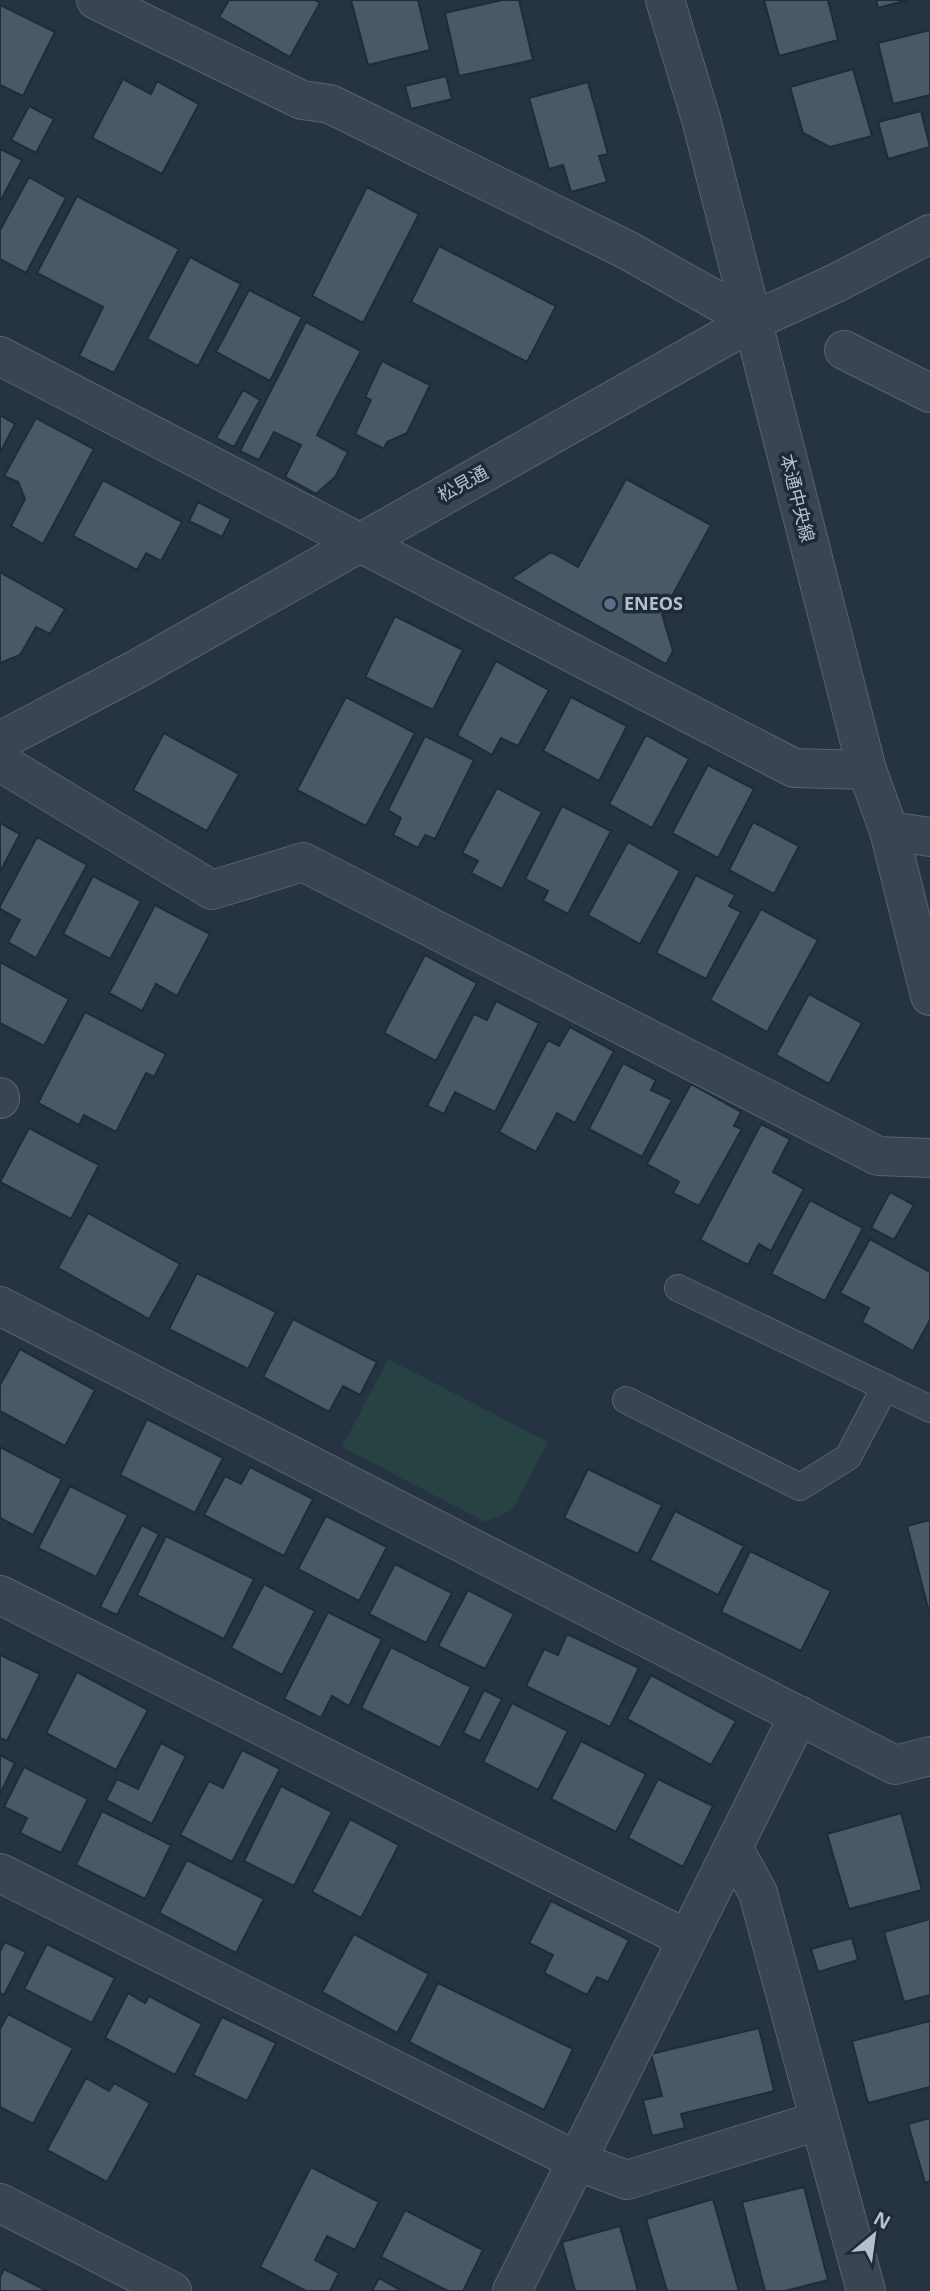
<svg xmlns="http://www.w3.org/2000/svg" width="930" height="2291" viewBox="0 0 930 2291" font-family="'Open Sans','Noto Sans JP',sans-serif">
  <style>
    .green { fill: #274243 }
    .building { fill: #495968; stroke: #202c39; stroke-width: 2 }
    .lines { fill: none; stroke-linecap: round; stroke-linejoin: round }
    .service-casing { stroke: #57636f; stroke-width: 28 }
    .minor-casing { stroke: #57636f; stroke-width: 40 }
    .tertiary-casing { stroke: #57636f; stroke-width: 40 }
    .service { stroke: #394551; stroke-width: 26 }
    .minor { stroke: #394551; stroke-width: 38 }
    .tertiary { stroke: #394551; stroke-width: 38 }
    .service-dot { fill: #5c6f8a; stroke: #1e2a37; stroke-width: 2.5 }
    .labels { text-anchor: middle; stroke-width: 7; stroke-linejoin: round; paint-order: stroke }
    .street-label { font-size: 18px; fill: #b6c0cc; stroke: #1e2a37 }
    .poi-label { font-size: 18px; font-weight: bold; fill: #b6c0cc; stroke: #1e2a37; text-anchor: start }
  </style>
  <rect width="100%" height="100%" fill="#253342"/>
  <!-- green -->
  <path class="green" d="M388,1359L548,1442L512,1510L485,1522L342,1447Z"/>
  <!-- building -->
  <path class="building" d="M229,0H315L320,3L290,57L219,17Z
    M351,0H418L430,50L368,65Z
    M502,0H519L533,60L459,76L445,13Z
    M764,0H828L838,40L779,56Z
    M876,0H908L878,8Z
    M0,5L55,32L23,96L0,85Z
    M930,30V95L893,104L878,43Z
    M853,69L872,136L830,147L803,133L790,87Z
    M446,76L452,99L411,109L405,86Z
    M123,79L151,94L157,81L199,104L162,174L92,138Z
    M588,82L608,154L599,156L607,182L571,192L563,165L549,169L529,98Z
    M29,106L54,119L36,153L11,140Z
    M921,111L930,147L888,159L878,122Z
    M0,149L22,160L0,202Z
    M29,177L66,198L26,273L0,259V230Z
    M367,187L419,214L363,323L312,296Z
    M77,196L179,249L114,373L79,356L103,307L37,273Z
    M439,246L556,306L527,362L411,302Z
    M190,257L241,284L198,366L147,339Z
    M249,290L302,317L270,381L216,352Z
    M306,322L361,351L317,435L348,452L335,477L316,494L285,477L301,445L274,432L259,460L240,451Z
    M382,361L430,385L407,433L387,442L384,449L355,434L371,400L365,397Z
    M243,390L260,400L234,447L216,438Z
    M0,415L15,424L0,453Z
    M36,418L94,449L43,544L11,526L25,499L18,482L4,476Z
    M626,479L711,525L662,614L673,651L666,664L512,578L551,552L578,567Z
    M103,480L182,522L161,561L146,553L137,570L73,536Z
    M198,502L231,519L222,537L189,521Z
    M0,572L65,609L50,634L36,627L20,655L0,663Z
    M395,616L463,650L433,710L365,677Z
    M496,661L549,690L518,746L501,738L492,755L457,735Z
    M346,697L415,733L366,826L297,790Z
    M571,697L627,726L599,781L543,751Z
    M164,733L239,774L207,831L133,790Z
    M646,735L689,759L652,828L609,804Z
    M425,736L474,760L435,839L425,835L418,848L393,835L401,818L388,810Z
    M708,765L754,789L718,858L672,833Z
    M497,788L542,812L502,889L471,873L478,861L462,853Z
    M562,806L611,831L568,914L543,901L548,891L525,879Z
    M753,822L799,846L774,894L729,870Z
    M0,823L20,834L0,872Z
    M37,837L87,865L36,958L8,942L20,920L0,909V906Z
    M628,842L680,871L640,944L588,915Z
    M696,875L735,895L729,906L741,912L706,979L656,953Z
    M93,876L141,901L110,959L63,934Z
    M155,905L210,934L177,996L156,984L142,1011L109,993Z
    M761,909L818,940L767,1032L710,1000Z
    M425,955L477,983L436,1061L384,1033Z
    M0,962L69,999L44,1046L0,1023Z
    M809,994L862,1023L829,1084L776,1055Z
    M496,1001L539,1023L495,1112L455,1092L444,1114L427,1106L474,1014L487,1020Z
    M85,1012L166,1054L154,1077L146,1073L116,1132L84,1115L79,1125L38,1103Z
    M570,1027L614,1051L575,1123L557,1113L536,1152L499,1132L548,1040L559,1046Z
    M623,1063L656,1080L651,1090L672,1100L642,1157L589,1129Z
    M691,1084L741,1112L734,1126L742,1129L699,1206L673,1193L679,1182L647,1164Z
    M761,1124L790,1139L773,1172L804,1189L771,1251L759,1244L748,1265L700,1240Z
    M29,1128L99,1165L71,1219L0,1182Z
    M890,1192L914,1205L894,1240L871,1228Z
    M810,1200L863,1228L825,1301L771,1274Z
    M88,1213L180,1264L149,1319L58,1268Z
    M870,1239L930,1272V1320L913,1351L862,1322L869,1308L840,1293Z
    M197,1273L276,1312L248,1369L169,1329Z
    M293,1319L377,1362L360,1395L343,1386L329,1412L263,1377Z
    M20,1349L95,1390L65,1446L0,1411V1385Z
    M147,1419L223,1458L195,1513L120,1475Z
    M0,1447L62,1479L33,1535L0,1518Z
    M250,1467L313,1499L284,1556L204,1515L225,1476L241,1484Z
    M588,1469L662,1505L638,1554L564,1518Z
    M70,1486L128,1515L96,1577L38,1548Z
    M675,1511L744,1546L718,1595L650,1560Z
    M326,1516L387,1547L359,1601L298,1569Z
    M930,1520V1616L907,1526Z
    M142,1525L159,1534L117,1615L100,1607Z
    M166,1536L254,1579L224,1639L137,1595Z
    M750,1551L831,1591L801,1651L721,1612Z
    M395,1564L452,1593L426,1643L369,1614Z
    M264,1584L315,1611L282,1675L231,1648Z
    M468,1590L514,1614L485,1669L438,1646Z
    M328,1612L382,1639L349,1706L332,1696L321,1718L284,1699Z
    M567,1634L639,1668L610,1727L526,1686L544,1649L558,1655Z
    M391,1647L471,1687L440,1748L361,1708Z
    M0,1655L40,1674L7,1741L0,1738Z
    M77,1672L148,1710L116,1770L46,1733Z
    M651,1675L736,1721L711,1765L627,1719Z
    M484,1690L502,1699L480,1741L463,1733Z
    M512,1703L568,1731L538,1790L483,1762Z
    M581,1741L646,1774L616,1832L551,1799Z
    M161,1743L186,1756L152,1824L106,1800L117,1779L138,1789Z
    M242,1750L280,1769L232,1862L180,1835L209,1781L223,1788Z
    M0,1755L15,1763L0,1794Z
    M24,1767L88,1799L61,1853L20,1833L27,1818L4,1807Z
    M658,1779L713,1806L683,1867L628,1838Z
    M281,1786L332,1812L294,1886L244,1861Z
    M102,1811L171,1845L145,1899L76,1865Z
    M901,1813L922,1890L849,1909L827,1834Z
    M350,1819L399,1845L361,1918L312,1892Z
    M187,1860L264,1899L236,1953L159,1913Z
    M551,1901L629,1940L608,1982L597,1977L587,1995L544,1973L553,1955L529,1943Z
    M930,1919V1995L904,2002L884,1932Z
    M354,1934L429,1974L397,2033L322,1992Z
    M852,1938L858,1960L818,1972L811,1949Z
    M5,1942L26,1952L4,1995L0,1993V1951Z
    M47,1944L115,1978L92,2023L24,1989Z
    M438,1983L573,2049L544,2110L409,2042Z
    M128,1993L145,2003L149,1996L202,2024L175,2075L105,2038Z
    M8,2014L73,2048L33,2124L0,2107V2029Z
    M222,2017L276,2043L247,2101L193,2075Z
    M930,2021V2087L868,2103L852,2041Z
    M759,2028L774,2091L681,2114L685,2128L652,2136L643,2100L662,2096L651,2054Z
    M86,2078L109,2091L114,2083L150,2103L107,2182L47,2150Z
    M930,2118V2181L925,2183L908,2124Z
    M311,2167L379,2202L355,2250L327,2236L315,2260L339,2273L330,2291H306L260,2267Z
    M804,2187L828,2280L785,2291H765L742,2202Z
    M713,2199L739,2291H667L646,2219Z
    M405,2210L483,2250L463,2291H448L381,2257Z
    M620,2226L638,2291H575L562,2242Z
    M4,2269L47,2291H0V2277Z
    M379,2278L402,2291H372Z"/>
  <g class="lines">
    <!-- service casing -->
    <g class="service-casing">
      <path id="service" d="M678,1288L930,1409
        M626,1400L800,1487L848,1457L885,1387"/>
    </g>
    <!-- minor casing -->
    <g class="minor-casing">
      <path id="minor" d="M96,0L302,100L330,104L627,250L753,321
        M844,350L930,393
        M0,356L794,768L867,770
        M0,762L212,890L303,862L878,1156L930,1158
        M889,831L930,837
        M0,1097V1099
        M0,1306L895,1765L930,1756
        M0,1595L687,1939
        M733,1847L758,1893L866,2291
        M0,1873L579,2162L627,2180L818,2121
        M0,2203L172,2291
        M512,2291L799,1715"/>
    </g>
    <!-- tertiary casing -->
    <g class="tertiary-casing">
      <path id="tertiary" d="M665,0L701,119L867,770L889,831L930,996
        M0,741L137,669L753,321L836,283L930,234"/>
    </g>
    <!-- service -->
    <use href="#service" class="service"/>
    <!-- minor -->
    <use href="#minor" class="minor"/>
    <!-- tertiary -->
    <use href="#tertiary" class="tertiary"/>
  </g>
  <!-- markers -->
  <circle class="service-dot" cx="610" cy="604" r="7"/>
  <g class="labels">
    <!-- street labels -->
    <g class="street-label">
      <text transform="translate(463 484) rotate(-29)" y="6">松見通</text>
      <text transform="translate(797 498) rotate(76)" y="6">本通中央線</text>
    </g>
    <!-- poi labels -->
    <g class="poi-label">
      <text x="624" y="610">ENEOS</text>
    </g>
  </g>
  <!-- north arrow -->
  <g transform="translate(874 2235) rotate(29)" stroke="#1e2a37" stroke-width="5" paint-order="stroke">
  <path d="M0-5L12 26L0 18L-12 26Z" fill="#b6c0cc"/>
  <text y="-10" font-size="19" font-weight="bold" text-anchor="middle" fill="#b6c0cc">N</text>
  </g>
</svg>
